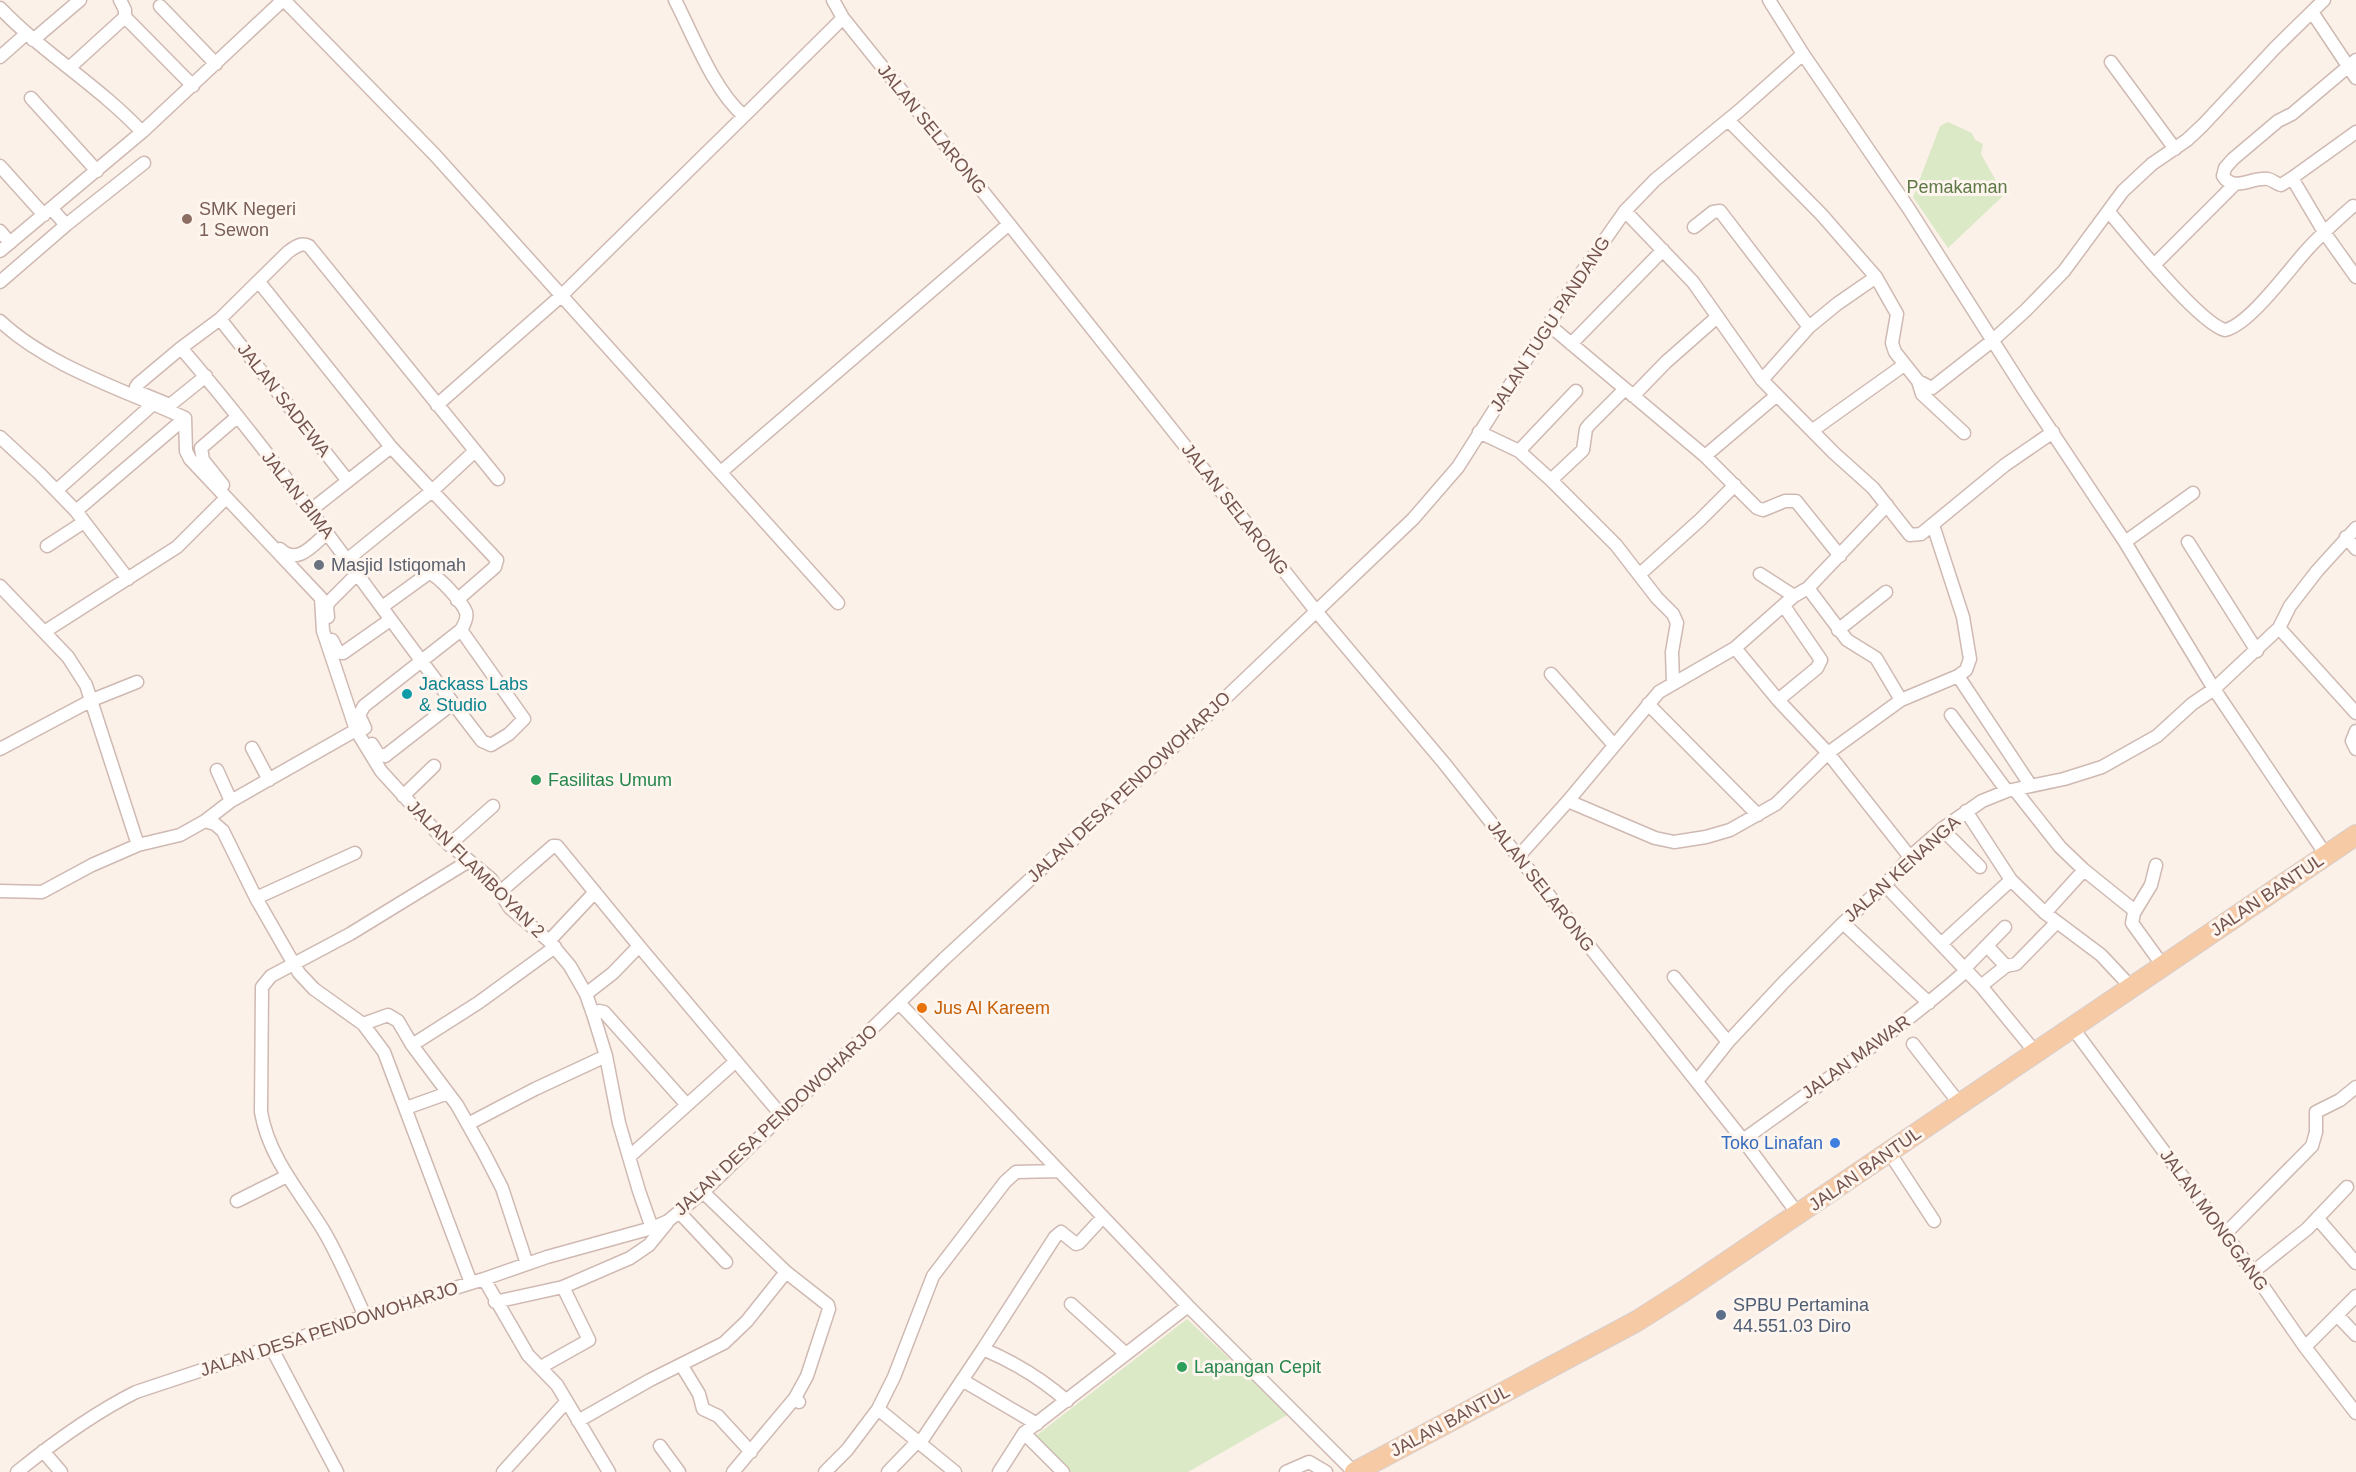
<svg xmlns="http://www.w3.org/2000/svg" width="2356" height="1472" viewBox="0 0 2356 1472" font-family="Helvetica,sans-serif">
  <style>
    .green { fill: #dbe9c7 }
    .lines { fill: none; stroke-linecap: round; stroke-linejoin: round }
    .street-casing { stroke: #cfb9b2; stroke-width: 15 }
    .primary-casing { stroke: #d8cfcd; stroke-width: 22 }
    .street { stroke: #fff; stroke-width: 12 }
    .primary { stroke: #f6caa5; stroke-width: 20 }
    .education-dot { fill: #8d6e63; stroke: #fef5ef; stroke-width: 2 }
    .worship-dot { fill: #6b7280; stroke: #fef5ef; stroke-width: 2 }
    .culture-dot { fill: #0f9aa8; stroke: #fef5ef; stroke-width: 2 }
    .leisure-dot { fill: #2e9e5b; stroke: #fef5ef; stroke-width: 2 }
    .food-dot { fill: #e8710a; stroke: #fef5ef; stroke-width: 2 }
    .shop-dot { fill: #3f7fe0; stroke: #fef5ef; stroke-width: 2 }
    .service-dot { fill: #5c6f8a; stroke: #fef5ef; stroke-width: 2 }
    .labels { text-anchor: middle; stroke-width: 6; stroke-linejoin: round; paint-order: stroke }
    .street-label { font-size: 18px; fill: #74554e; stroke: #fef5ef }
    .park-label { font-size: 18px; fill: #5e7946; stroke: #fef5ef }
    .education-label { font-size: 18px; fill: #785e54; stroke: #fef5ef; text-anchor: start }
    .worship-label { font-size: 18px; fill: #5b616d; stroke: #fef5ef; text-anchor: start }
    .culture-label { font-size: 18px; fill: #0d838f; stroke: #fef5ef; text-anchor: start }
    .leisure-label { font-size: 18px; fill: #27864d; stroke: #fef5ef; text-anchor: start }
    .food-label { font-size: 18px; fill: #c56008; stroke: #fef5ef; text-anchor: start }
    .shop-label { font-size: 18px; fill: #366cbe; stroke: #fef5ef; text-anchor: end }
    .service-label { font-size: 18px; fill: #4e5e75; stroke: #fef5ef; text-anchor: start }
  </style>
  <rect width="100%" height="100%" fill="#fbf1e9"/>
  <!-- green -->
  <path class="green" d="M1948,122L1972,133L1975,140L1983,144L1981,154L2004,195L1948,248L1913,197L1940,126Z
    M1187,1319L1289,1414L1188,1472H1066L1033,1438Z"/>
  <g class="lines">
    <!-- street casing -->
    <g class="street-casing">
      <path id="street" d="M284,0L435,155L838,603
        M675,0C693,35 714,91 744,116L843,18L1009,224L1316,611L1444,763L1743,1140L1798,1214
        M833,0L843,18
        M1769,0L1803,54L1909,209L2026,393L2125,542L2214,689L2326,855
        M160,6L216,64
        M0,8C43,53 99,86 142,132
        M2312,12L2356,78
        M125,17L193,86
        M33,40L80,0
        M0,57L26,34
        M2356,60L2292,114L2278,121L2233,159L2225,168L2223,176C2234,193 2253,176 2268,179C2273,180 2276,184 2281,185L2292,178L2324,232L2356,277
        M2111,62L2175,149
        M69,68L125,17V10L120,0
        M31,98L97,171
        M1728,120L1821,214L1876,277L1897,314L1892,343L1895,352L1918,381L1932,388L1992,341L2026,310L2064,271L2123,191L2152,164L2187,140L2203,125L2275,48L2324,0
        M0,166L44,215
        M2292,178L2356,132
        M1625,211L1693,282L1762,380L1834,453L1873,488L1910,535L1921,534L2005,465L2053,432
        M2109,212C2130,237 2199,323 2225,330C2249,325 2288,271 2305,252C2320,235 2336,221 2353,206
        M66,225L144,163
        M1694,227L1713,212L1720,211L1809,327
        M0,231L10,243
        M0,251L142,132L283,0
        M2155,264L2235,184
        M0,282L66,225L52,209
        M259,282L391,447L497,560L495,567L457,600
        M220,319L348,481
        M0,321C49,367 125,390 185,418
        M1549,325L1705,456L1757,508L1763,510L1785,501H1796L1840,556
        M1571,344L1663,250
        M181,348L138,384L136,387L138,392L170,405L206,376
        M1762,380L1809,327L1837,304L1876,277
        M1918,381L1922,394L1964,433
        M1633,396L1666,362L1716,318
        M437,405L561,296L744,116
        M185,418L186,451L190,459L321,598L323,631L356,730L381,771L442,838L491,879L510,908L549,941L570,966L586,994L594,1017L606,1056L619,1123L639,1191L652,1228
        M1813,430L1904,365
        M1479,432L1519,451L1551,480L1616,545L1657,598L1673,614L1677,623L1672,652L1673,683
        M0,437L40,474L76,511L128,579
        M1519,451L1576,391
        M1705,456L1777,395
        M721,472L1009,224
        M1551,480L1583,450L1586,429L1589,425L1625,389
        M223,485L203,460L201,448L237,417
        M57,490L152,405
        M311,510L391,447
        M76,511L185,418
        M2346,537L2356,549
        M2125,542L2193,493
        M2188,542L2257,651
        M47,546L84,522
        M280,549C297,566 313,545 327,533
        M348,559L432,491L475,451
        M1640,574L1701,519L1735,485
        M1760,574L1794,596
        M0,586L68,657L86,685L138,845L180,835L205,821L231,801L356,730
        M1808,588L1847,640L1876,658L1901,700
        M328,617L327,607L329,602L357,574
        M2279,628L2356,713
        M461,630L524,719L509,734L491,745L482,741C381,611 289,473 181,348L220,319L288,252C295,247 301,242 309,246L498,479
        M1838,630L1886,592
        M44,632L177,547L226,498
        M332,640L338,652L343,653L390,620
        M1735,648L1778,700L1828,753L1910,857
        M1551,674L1614,745
        M1958,676L2031,786
        M1778,700L1817,668L1821,660L1784,606
        M1648,704L1758,815
        M1951,715L2007,791
        M365,728L359,715L364,706L461,630C464,625 468,618 466,612C462,602 439,576 429,573L382,607
        M2356,731L2352,741L2356,749
        M372,744L378,754L385,756L453,703
        M252,748L269,780
        M0,749L92,700L137,682
        M217,770L231,801
        M2015,790L2060,847L2084,870L2135,911
        M403,796L434,766
        M1568,801L1655,838L1674,842L1706,837L1730,830L1776,804L1828,753L1901,700L1958,676L1966,670L1970,659L1963,617L1933,525
        M1966,811L2011,880L2045,913L2101,955L2131,987
        M205,821L215,824L223,831L256,898L299,973L314,989L363,1024L384,1052L471,1283
        M1942,829L1980,867
        M449,845L493,806
        M1518,857L1568,801L1659,692L1735,648L1794,596L1808,588L1887,505
        M2156,865L2151,885L2134,913L2132,923L2163,966
        M1885,885L1981,986L2035,1052
        M0,891L42,892L92,865L138,845
        M500,892L553,846H557L639,946
        M256,898L355,853
        M2045,913L2084,870
        M1843,923L1929,1003
        M549,941L595,892
        M1941,944L2011,880
        M1987,946L2006,966
        M1964,969L2005,927
        M1674,977L1728,1042
        M1981,986L2006,966L2016,964L2056,923
        M586,994L613,973L639,946L782,1116
        M900,1004L1188,1306L1354,1472
        M594,1017L599,1011L604,1012L687,1105
        M363,1024L388,1015L398,1021L412,1045L457,1105L484,1153L502,1188L527,1264
        M2072,1027L2253,1272L2305,1347L2356,1413
        M1913,1044L1959,1103
        M412,1045L478,1003L555,947
        M1697,1081L1728,1042L1784,982L1843,923L1885,885L1910,857L1942,829L1982,801L2007,791L2064,779L2102,767L2157,736L2192,704L2214,689L2279,628L2290,606L2317,571L2356,528
        M406,1108L448,1093
        M468,1124L535,1089L606,1056
        M1743,1140C1819,1085 1896,1032 1966,971
        M1889,1152L1934,1221
        M629,1157L736,1061
        M703,1192L786,1272L828,1305L829,1309L807,1376L795,1398L799,1402
        M237,1201L287,1176
        M679,1212L726,1262
        M2318,1219L2356,1263
        M2225,1234L2312,1146L2316,1132V1112L2340,1100L2356,1087
        M2253,1272L2307,1229L2347,1187
        M484,1279L528,1355L557,1385L609,1472
        M495,1302L563,1287L630,1258L649,1245L667,1223
        M1071,1304L1126,1354
        M2337,1315L2356,1335
        M365,1316C352,1288 340,1259 325,1233C302,1194 269,1159 261,1112L262,987L271,976L350,934L469,861
        M271,1347L337,1472
        M2305,1347L2356,1296
        M983,1349L1055,1237L1061,1232L1076,1244L1079,1243L1103,1217
        M682,1366L699,1394L703,1409L718,1416L751,1452
        M541,1367L589,1340L563,1287
        M962,1380L1037,1424
        M878,1409L955,1472
        M578,1421L650,1380L724,1343L747,1321L786,1272
        M1024,1433L1063,1472
        M920,1443L983,1349C1014,1362 1042,1379 1067,1401
        M660,1446L679,1472
        M43,1451L61,1472
        M17,1472C54,1442 94,1413 136,1392L365,1316L484,1279L547,1257L652,1228L668,1221L703,1192L944,959L1196,726L1413,519L1458,467L1580,275L1625,211L1655,180L1740,110L1803,54
        M503,1472L566,1402
        M733,1472L795,1398
        M825,1472L847,1450L878,1409L894,1377L933,1276L1005,1182L1016,1172L1059,1171
        M888,1472L918,1441
        M999,1472L1024,1433L1188,1306
        M1286,1472L1309,1462L1326,1472"/>
    </g>
    <!-- primary casing -->
    <g class="primary-casing">
      <path id="primary" d="M1355,1472L1637,1321L1684,1291L2356,835"/>
    </g>
    <!-- street -->
    <use href="#street" class="street"/>
    <!-- primary -->
    <use href="#primary" class="primary"/>
  </g>
  <!-- markers -->
  <circle class="education-dot" cx="187" cy="219" r="6"/>
  <circle class="worship-dot" cx="319" cy="565" r="6"/>
  <circle class="culture-dot" cx="407" cy="694" r="6"/>
  <g class="leisure-dot">
    <circle cx="536" cy="780" r="6"/>
    <circle cx="1182" cy="1367" r="6"/>
  </g>
  <circle class="food-dot" cx="922" cy="1008" r="6"/>
  <circle class="shop-dot" cx="1835" cy="1143" r="6"/>
  <circle class="service-dot" cx="1721" cy="1315" r="6"/>
  <g class="labels">
    <!-- street labels -->
    <g class="street-label">
      <text transform="translate(932 129) rotate(51)" y="6">JALAN SELARONG</text>
      <text transform="translate(1550 324) rotate(-57)" y="6">JALAN TUGU PANDANG</text>
      <text transform="translate(284 400) rotate(52)" y="6">JALAN SADEWA</text>
      <text transform="translate(298 495) rotate(52)" y="6">JALAN BIMA</text>
      <text transform="translate(1235 509) rotate(52)" y="6">JALAN SELARONG</text>
      <text transform="translate(1129 787) rotate(-43)" y="6">JALAN DESA PENDOWOHARJO</text>
      <text transform="translate(476 869) rotate(45)" y="6">JALAN FLAMBOYAN 2</text>
      <text transform="translate(1902 869) rotate(-42)" y="6">JALAN KENANGA</text>
      <text transform="translate(1541 886) rotate(52)" y="6">JALAN SELARONG</text>
      <text transform="translate(2267 895) rotate(-34)" y="6">JALAN BANTUL</text>
      <text transform="translate(1856 1057) rotate(-36)" y="6">JALAN MAWAR</text>
      <text transform="translate(776 1120) rotate(-43)" y="6">JALAN DESA PENDOWOHARJO</text>
      <text transform="translate(1865 1169) rotate(-35)" y="6">JALAN BANTUL</text>
      <text transform="translate(2214 1220) rotate(54)" y="6">JALAN MONGGANG</text>
      <text transform="translate(329 1329) rotate(-18)" y="6">JALAN DESA PENDOWOHARJO</text>
      <text transform="translate(1450 1421) rotate(-28)" y="6">JALAN BANTUL</text>
    </g>
    <!-- park labels -->
    <g class="park-label">
      <text x="1957" y="193">Pemakaman</text>
    </g>
    <!-- education labels -->
    <g class="education-label">
      <text x="199" y="215">SMK Negeri<tspan x="199" dy="21">1 Sewon</tspan></text>
    </g>
    <!-- worship labels -->
    <g class="worship-label">
      <text x="331" y="571">Masjid Istiqomah</text>
    </g>
    <!-- culture labels -->
    <g class="culture-label">
      <text x="419" y="690">Jackass Labs<tspan x="419" dy="21">&amp; Studio</tspan></text>
    </g>
    <!-- leisure labels -->
    <g class="leisure-label">
      <text x="548" y="786">Fasilitas Umum</text>
      <text x="1194" y="1373">Lapangan Cepit</text>
    </g>
    <!-- food labels -->
    <g class="food-label">
      <text x="934" y="1014">Jus Al Kareem</text>
    </g>
    <!-- shop labels -->
    <g class="shop-label">
      <text x="1823" y="1149">Toko Linafan</text>
    </g>
    <!-- service labels -->
    <g class="service-label">
      <text x="1733" y="1311">SPBU Pertamina<tspan x="1733" dy="21">44.551.03 Diro</tspan></text>
    </g>
  </g>
</svg>
